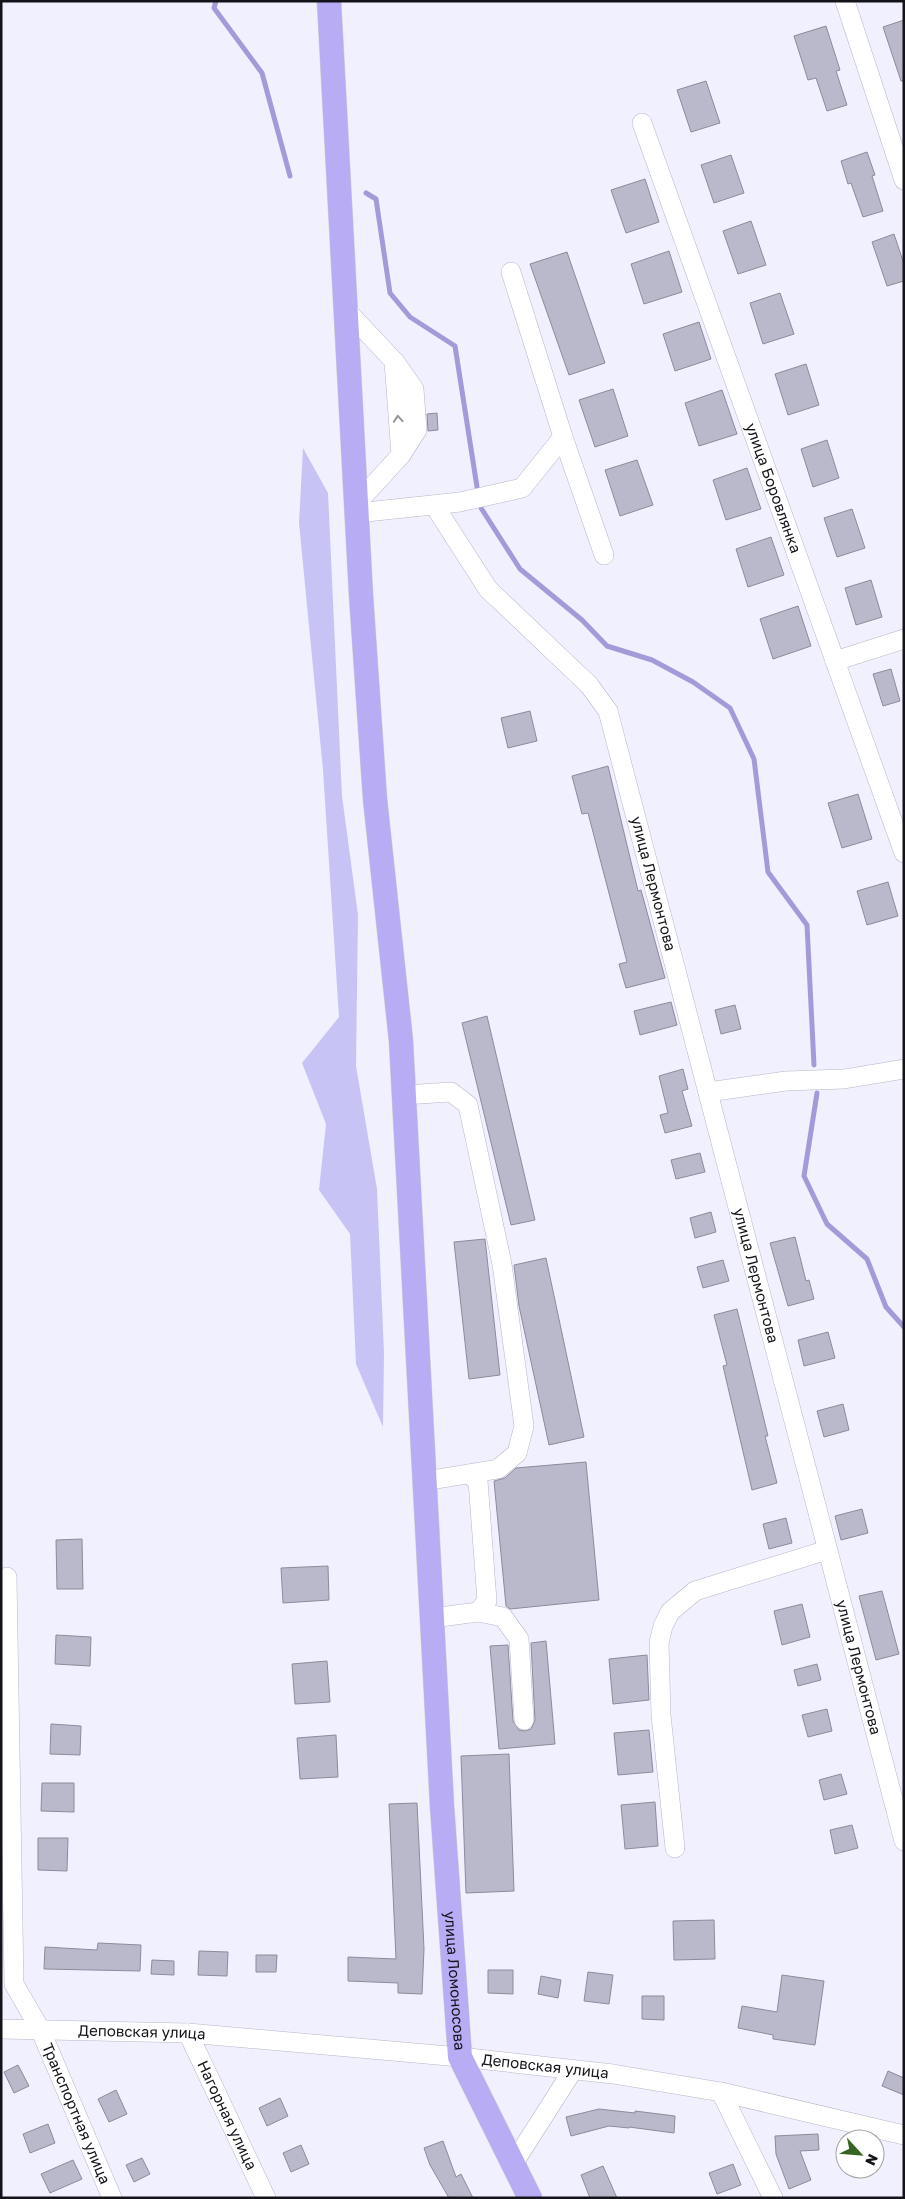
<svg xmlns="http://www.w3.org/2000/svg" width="905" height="2199" viewBox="0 0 905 2199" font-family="'Golos Text',sans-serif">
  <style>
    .green { fill: #c7c4f5 }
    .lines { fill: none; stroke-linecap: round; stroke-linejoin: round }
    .stream { stroke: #a19cd9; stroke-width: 5 }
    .building { fill: #bab9cb; stroke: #8c8b9c }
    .minor-casing { stroke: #b7b6c8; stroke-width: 20 }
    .major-casing { stroke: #d5d5d6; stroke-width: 25 }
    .minor { stroke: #fff; stroke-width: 19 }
    .major { stroke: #b8acf5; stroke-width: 24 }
    .oneway { stroke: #959598 }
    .labels { text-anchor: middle; stroke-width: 4; stroke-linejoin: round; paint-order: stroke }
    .street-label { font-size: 15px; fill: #131319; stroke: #fff }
  </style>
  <rect width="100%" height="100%" fill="#f1f0ff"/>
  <!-- green -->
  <path class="green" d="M303,448L328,493L342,796L358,915L356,1066L377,1189L384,1353L383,1427L356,1364L350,1234L319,1190L326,1124L302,1063L339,1017L323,770L299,523Z"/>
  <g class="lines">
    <!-- stream -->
    <path class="stream" d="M216,1L214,8L262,73L290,176
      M366,193L376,199L390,293L410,317L455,346L477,487
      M481,508L520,569L582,620L607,646L652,660L693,682L730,708L754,759L768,872L807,925L814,1065
      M817,1093L804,1176L827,1224L867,1259L886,1307L904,1327"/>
  </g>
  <!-- building -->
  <path class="building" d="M904,20V81H901L883,27Z
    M826,26L840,70L836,71L847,105L827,111L816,78L808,80L794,36Z
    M706,81L720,123L691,132L677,90Z
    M867,152L875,175L872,176L883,211L863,217L851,183L848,184L841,161Z
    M731,155L744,193L714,203L701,165Z
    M645,179L659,222L626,233L611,190Z
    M751,221L766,265L738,274L723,231Z
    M894,234L904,264V281L887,286L872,242Z
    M669,251L682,292L644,304L631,264Z
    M567,252L605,363L569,375L530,264Z
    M780,293L794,334L763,344L750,303Z
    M699,322L711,359L675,371L663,334Z
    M806,364L819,405L788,415L775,374Z
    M613,389L628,436L595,447L579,400Z
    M722,390L737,434L699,446L685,403Z
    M437,413L438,430L428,431L427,414Z
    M827,440L839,478L813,487L801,449Z
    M637,460L653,505L620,516L605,470Z
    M747,468L761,509L726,520L713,480Z
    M852,509L865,548L837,557L824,518Z
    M771,537L784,575L748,587L736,549Z
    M871,580L882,617L856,625L845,588Z
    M798,606L811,646L773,659L760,619Z
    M891,669L900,701L883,706L873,674Z
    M530,711L537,741L508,748L501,718Z
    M608,766L638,891L641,890L665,978L626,988L619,964L627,962L588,813L582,814L572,776Z
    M858,794L872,839L842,848L828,803Z
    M888,882L898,916L867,925L857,891Z
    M671,1002L677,1025L640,1035L634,1011Z
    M735,1005L741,1029L721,1034L715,1010Z
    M487,1016L535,1220L511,1225L462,1023Z
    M683,1069L688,1089L682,1091L692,1126L665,1133L660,1115L668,1113L659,1076Z
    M700,1153L705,1172L676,1179L671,1160Z
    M711,1212L716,1232L695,1238L690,1218Z
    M795,1237L806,1281L809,1280L814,1299L788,1306L770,1243Z
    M485,1239L500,1375L469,1379L454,1242Z
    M546,1258L584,1437L549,1445L519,1306L514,1265Z
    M723,1260L729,1281L703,1288L697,1267Z
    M737,1309L768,1436H765L777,1483L752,1490L723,1366L727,1365L714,1315Z
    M828,1332L835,1358L804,1366L798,1340Z
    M843,1404L849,1430L824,1437L817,1411Z
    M586,1462L599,1600L510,1609L506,1606L494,1481L505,1478L516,1468Z
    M862,1509L868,1533L841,1540L835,1516Z
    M786,1518L792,1543L769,1549L763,1524Z
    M82,1539L83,1589H57L56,1540Z
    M328,1566L329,1600L283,1603L281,1568Z
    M882,1591L899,1654L876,1660L859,1596Z
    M802,1604L810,1637L782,1645L774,1611Z
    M56,1635L91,1637L90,1666L55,1664Z
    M546,1641L555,1744L499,1749L490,1646L508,1645L513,1721L519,1730L525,1731L531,1729L535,1720L531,1643Z
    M647,1655L649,1700L613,1704L609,1659Z
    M327,1661L330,1702L295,1704L292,1664Z
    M817,1664L821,1680L798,1686L794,1670Z
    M827,1709L832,1731L808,1737L802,1715Z
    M51,1724L81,1726L80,1755L50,1754Z
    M649,1730L653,1772L618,1775L614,1733Z
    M336,1735L338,1777L300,1779L297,1738Z
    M509,1754L514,1891L466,1893L461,1756Z
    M841,1774L847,1794L824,1800L819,1780Z
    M42,1783H74V1812L41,1811Z
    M655,1802L658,1846L625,1849L621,1805Z
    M417,1803L424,1949L422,1994L398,1993V1983L348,1981V1957L396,1959L389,1804Z
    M852,1825L858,1848L835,1854L830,1830Z
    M38,1838H68L67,1871L38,1870Z
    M714,1920L715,1959L674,1960L673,1921Z
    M98,1943L141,1945L140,1971L44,1969L45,1947L97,1950Z
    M199,1951L228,1952L227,1976L198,1975Z
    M256,1955H277L276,1972H256Z
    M152,1960L174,1961V1975L151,1974Z
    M488,1970H513V1994L488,1993Z
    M588,1972L613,1975L609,2004L584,2001Z
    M782,1975L824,1981L815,2045L773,2039V2035L738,2028L742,2006L777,2012Z
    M541,1976L561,1980L558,1998L538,1994Z
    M642,1996H664V2020L642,2019Z
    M18,2065L29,2086L14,2093L4,2072Z
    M888,2071L904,2078V2095L882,2086Z
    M116,2090L127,2114L109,2122L98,2099Z
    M280,2098L288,2116L267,2126L259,2108Z
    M599,2109L635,2113V2111L675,2116L674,2133L629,2127V2128L609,2126L571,2136L566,2117Z
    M48,2124L55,2143L30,2153L23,2134Z
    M818,2134L819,2150L800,2151L811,2180L789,2189L776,2154L775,2136Z
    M443,2141L456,2177L461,2174L473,2198H449L430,2165L424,2148Z
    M301,2145L309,2164L291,2172L283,2153Z
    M142,2158L150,2174L134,2182L126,2165Z
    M73,2160L82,2179L50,2193L41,2174Z
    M733,2164L741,2185L717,2194L709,2173Z
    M603,2166L617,2198H590L581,2175Z"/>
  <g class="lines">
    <!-- minor casing -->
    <g class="minor-casing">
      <g id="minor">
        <path d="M845,1L904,180"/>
        <path id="s1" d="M642,123L904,853"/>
        <path d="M511,272L563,437L604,555"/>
        <path d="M346,310L394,361L401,455L357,503"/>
        <path d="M395,362L414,389L417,430L401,455"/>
        <path id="s2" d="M434,505L488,589L589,685L608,711L904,1841"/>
        <path d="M357,513L460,502L522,488L563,437"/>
        <path d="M835,661L904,639"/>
        <path d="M708,1092L786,1081L844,1079L904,1069"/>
        <path d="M404,1095L451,1092L468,1105L502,1264L524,1426L517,1453L498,1469L425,1481"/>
        <path d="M469,1474L478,1481L487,1601L478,1612"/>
        <path id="s3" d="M7,1577L14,1984L40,2029L112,2198"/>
        <path d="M432,1618L478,1612L503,1617L519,1639L524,1720"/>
        <path d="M675,1848L661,1715L659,1643L663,1626L670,1612L695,1591L827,1550"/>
        <path id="s4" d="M1,2029L188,2033L460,2057L613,2074L721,2092L904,2135"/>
        <path id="s5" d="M188,2033L266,2198"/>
        <path d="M721,2092L773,2198"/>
        <path d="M513,2164L573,2070"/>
      </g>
    </g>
    <!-- major casing -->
    <g class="major-casing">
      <g id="major">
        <path id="s6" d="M329,1L361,595L375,799L401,1041L442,1806L460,2057L530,2198"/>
      </g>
    </g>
    <!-- minor -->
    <use href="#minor" class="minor"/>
    <!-- major -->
    <use href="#major" class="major"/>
  </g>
  <!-- one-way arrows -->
  <defs><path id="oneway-chevron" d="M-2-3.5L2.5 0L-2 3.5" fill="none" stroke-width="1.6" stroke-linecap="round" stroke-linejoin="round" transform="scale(1.25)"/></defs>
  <use class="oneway" href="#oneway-chevron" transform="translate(398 419) rotate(-94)"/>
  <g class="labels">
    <!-- street labels -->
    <g class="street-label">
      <text dy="5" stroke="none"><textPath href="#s1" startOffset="388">улица Боровлянка</textPath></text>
      <text dy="5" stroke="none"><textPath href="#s2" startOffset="450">улица Лермонтова</textPath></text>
      <text dy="5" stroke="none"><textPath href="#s2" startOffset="855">улица Лермонтова</textPath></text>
      <text dy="5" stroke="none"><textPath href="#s2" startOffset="1260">улица Лермонтова</textPath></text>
      <text dy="5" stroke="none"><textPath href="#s6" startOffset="1984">улица Ломоносова</textPath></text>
      <text dy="5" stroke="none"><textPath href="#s4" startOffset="141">Деповская улица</textPath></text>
      <text dy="5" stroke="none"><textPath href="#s4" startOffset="546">Деповская улица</textPath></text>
      <text dy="5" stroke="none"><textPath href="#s3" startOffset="551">Транспортная улица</textPath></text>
      <text dy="5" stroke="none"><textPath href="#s5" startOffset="91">Нагорная улица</textPath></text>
    </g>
  </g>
  <!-- border -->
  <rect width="905" height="2199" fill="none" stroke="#131319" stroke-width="5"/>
  <!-- north arrow -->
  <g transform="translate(860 2154) rotate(116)"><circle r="24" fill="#ffffff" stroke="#a1a1a3"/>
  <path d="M0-4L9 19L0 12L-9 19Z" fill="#376423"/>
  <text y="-8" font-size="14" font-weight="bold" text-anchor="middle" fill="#131319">N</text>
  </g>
</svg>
